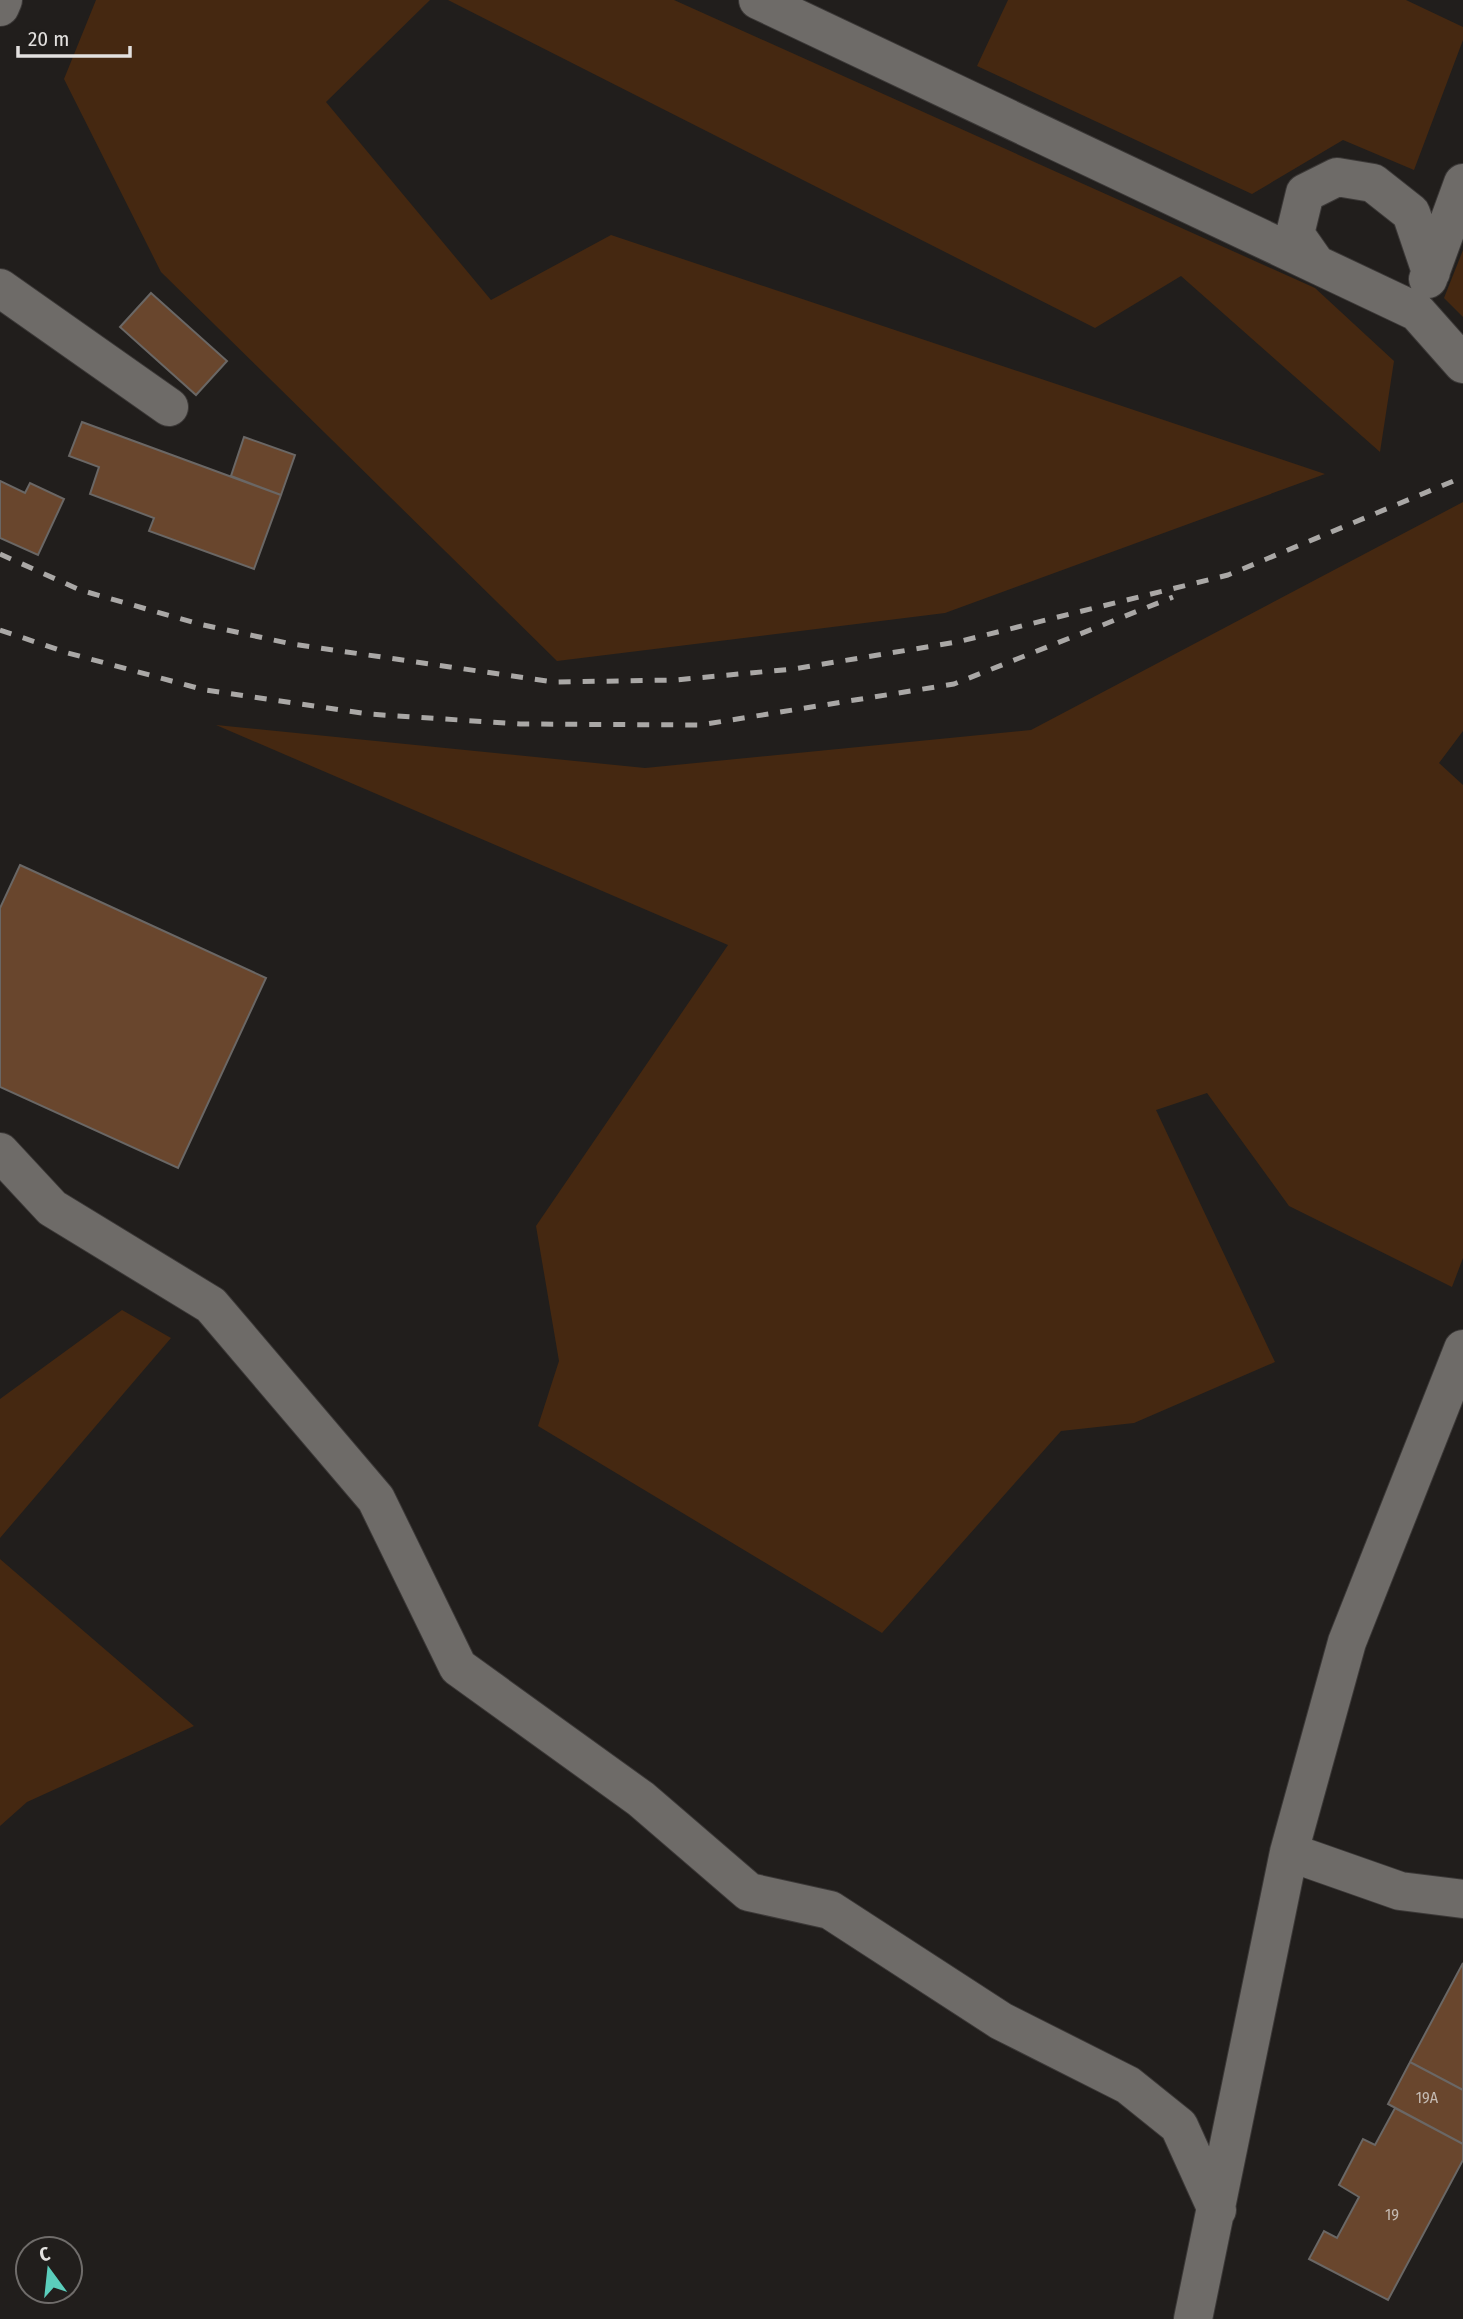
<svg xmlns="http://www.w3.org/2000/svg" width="1463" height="2319" viewBox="0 0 1463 2319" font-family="'Fira Sans Condensed',sans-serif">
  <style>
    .green { fill: #452811 }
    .building { fill: #69462d; stroke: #6a6765; stroke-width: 2 }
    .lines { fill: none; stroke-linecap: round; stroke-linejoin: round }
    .minor-casing { stroke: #3b3837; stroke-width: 40 }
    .minor { stroke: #6e6b68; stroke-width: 38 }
    .rail { stroke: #aaa8a6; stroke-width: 5; stroke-dasharray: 12 12; stroke-linecap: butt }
    .labels { text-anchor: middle; stroke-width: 7; stroke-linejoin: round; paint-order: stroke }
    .number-label { font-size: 16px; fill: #c4bab2 }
  </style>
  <rect width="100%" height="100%" fill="#211e1c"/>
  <!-- green -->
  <path class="green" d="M96,0H430L326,102L491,300L611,235L1325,474L945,613L557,661L161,272L64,79Z
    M448,0H674L1315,288L1394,361L1380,452L1181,276L1095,328Z
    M1008,0H1406L1463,27V40L1414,170L1343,140L1252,194L977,66Z
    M1463,250V317L1444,298Z
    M1463,502V731L1439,763L1463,785V1258L1452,1287L1289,1206L1207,1093L1156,1110L1275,1362L1134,1423L1061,1431L882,1633L538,1426L559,1361L536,1226L728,945L216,725L645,768L1031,730Z
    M122,1310L171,1338L0,1538V1399Z
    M0,1559L194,1726L27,1802L0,1826Z"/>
  <!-- building -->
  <path class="building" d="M151,293L227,361L196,395L120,327Z
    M82,422L281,495L254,569L149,531L154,518L90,494L99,467L69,456Z
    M244,437L295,455L281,495L231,476Z
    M0,481L25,493L30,483L64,499L38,555L0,538Z
    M20,865L266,978L178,1168L0,1087V908Z
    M1463,1963V2090L1410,2062Z
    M1410,2062L1463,2090V2144L1388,2104Z
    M1395,2108L1463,2144V2160L1388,2300L1309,2259L1324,2231L1337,2238L1359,2197L1339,2185L1363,2139L1375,2145Z"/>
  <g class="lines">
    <!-- minor casing -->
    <g class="minor-casing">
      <path id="minor" d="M758,0L1417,312L1463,364
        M0,7L3,0
        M1316,264L1295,234L1305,193L1337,177L1373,183L1411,213L1431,272
        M1428,279L1463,183
        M0,288L169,407
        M0,1152L52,1208L211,1305L376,1499L458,1667L641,1799L749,1892L830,1910L1001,2021L1128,2085L1179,2126L1217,2210
        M1289,1852L1400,1891L1463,1899
        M1193,2319L1289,1852L1347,1642L1463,1349"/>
    </g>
    <!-- minor -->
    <use href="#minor" class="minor"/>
    <!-- rail -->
    <path class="rail" d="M0,554L80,590L199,624L292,644L554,682L675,680L793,669L957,642L1228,575L1463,477
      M0,630L68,653L205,690L368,714L520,724L700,725L954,684L1173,597"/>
  </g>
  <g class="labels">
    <!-- number labels -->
    <g class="number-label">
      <text x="1427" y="2103">19А</text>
      <text x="1392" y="2220">19</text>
    </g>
  </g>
  <!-- north arrow -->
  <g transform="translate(49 2270) rotate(345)"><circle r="33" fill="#211e1c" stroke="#6f6c6a" stroke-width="2"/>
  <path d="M0-5L12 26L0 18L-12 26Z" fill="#5bcebc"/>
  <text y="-10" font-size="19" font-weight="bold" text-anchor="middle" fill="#e3e1df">С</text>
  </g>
  <!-- scale -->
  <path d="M18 46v10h112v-10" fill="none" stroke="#e3e1df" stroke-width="3.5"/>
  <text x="28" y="46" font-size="21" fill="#e3e1df" stroke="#211e1c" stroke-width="5" paint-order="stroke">20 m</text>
</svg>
